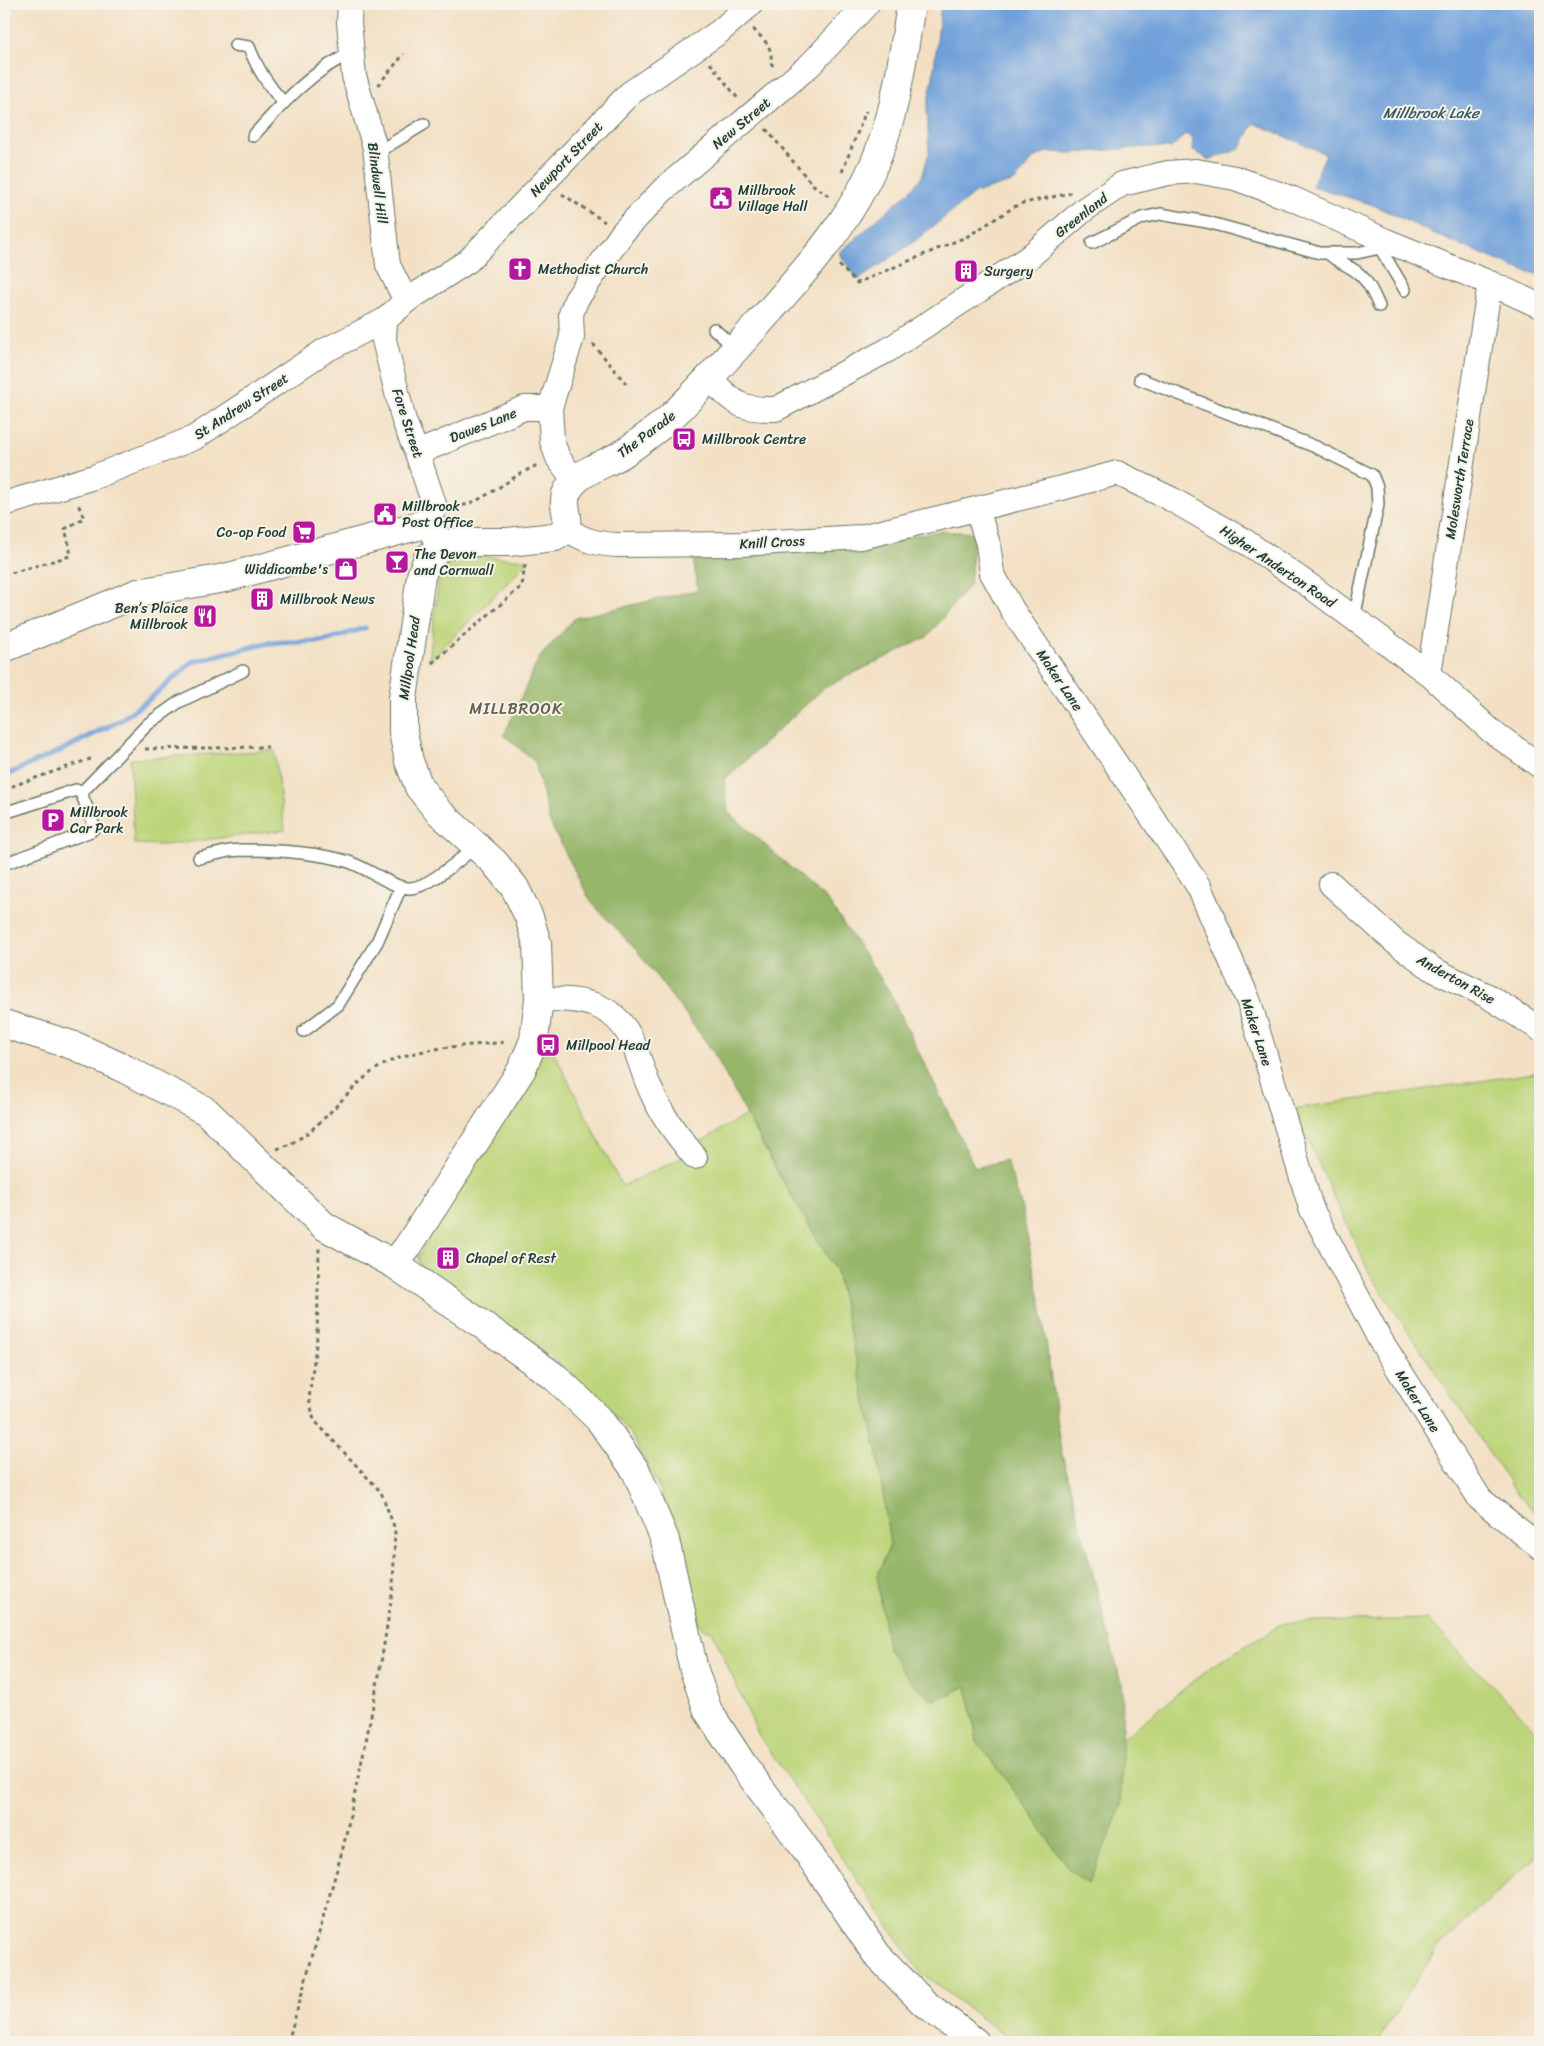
<svg xmlns="http://www.w3.org/2000/svg" width="1544" height="2046" viewBox="0 0 1544 2046" font-family="Sriracha,sans-serif">
  <style>
    .green { fill: #bdd57a; stroke: #6e8957 }
    .forest { fill: #96b66a; stroke: #5a7a4f }
    .water { fill: #70a0da; stroke: #486e87 }
    .lines { fill: none; stroke-linecap: round; stroke-linejoin: round }
    .stream { stroke: #70a0da; stroke-width: 5.5 }
    .service-casing { stroke: #697666; stroke-width: 14 }
    .minor-casing { stroke: #697666; stroke-width: 26 }
    .tertiary-casing { stroke: #697666; stroke-width: 30 }
    .secondary-casing { stroke: #697666; stroke-width: 30 }
    .path { stroke: #697666; stroke-width: 3; stroke-dasharray: 4 4; stroke-linecap: butt }
    .service { stroke: #fff; stroke-width: 11 }
    .minor { stroke: #fff; stroke-width: 24 }
    .tertiary { stroke: #fff; stroke-width: 28 }
    .secondary { stroke: #fff; stroke-width: 28 }
    .labels { text-anchor: middle; stroke-width: 4; stroke-linejoin: round; paint-order: stroke }
    .street-label { font-size: 14px; fill: #1f3d34; stroke: #f7f3e8 }
    .poi-label { font-size: 14px; fill: #1f3d34; stroke: #f7f3e8; text-anchor: start }
    .water-label { font-size: 15px; font-style: italic; fill: #375b66; stroke: #f7f3e8 }
    .quarter-label { font-size: 16px; letter-spacing: 1px; fill: #676154; stroke: #f7f3e8 }
  </style>
  <rect width="100%" height="100%" fill="#f7f3e8"/>
  <filter id="ink" filterUnits="userSpaceOnUse"><feTurbulence type="fractalNoise" baseFrequency=".02" numOctaves="2"/><feDisplacementMap in="SourceGraphic" scale="10" xChannelSelector="R" yChannelSelector="G"/><feConvolveMatrix kernelMatrix="1 2 1 2 8 2 1 2 1" color-interpolation-filters="sRGB"/></filter>
  <filter id="wash" filterUnits="userSpaceOnUse"><feTurbulence type="fractalNoise" baseFrequency=".0096" numOctaves="4" result="noise"/><feDisplacementMap in="SourceGraphic" scale="20" xChannelSelector="R" yChannelSelector="G"/><feGaussianBlur stdDeviation="1.12" result="paint"/><feColorMatrix in="noise" values="0 0 0 0 0 0 0 0 0 0 0 0 0 0 0 0 0 1.4 0 .05"/><feComposite in="paint" operator="in"/></filter>
  <g filter="url(#wash)">
    <rect width="100%" height="100%" fill="#f3e0c4"/>
    <!-- green -->
    <path class="green" d="M466,555L530,560L429,662L439,577C444,565 453,558 466,555Z
      M274,750L285,830L164,845L134,844L130,759Z
      M551,1047L622,1186L681,1158L700,1142L746,1115L777,1171L836,1271L877,1450L890,1545L877,1576L967,1686L977,1741L1025,1805L1070,1871L1121,1807L1122,1739L1212,1666L1284,1623L1427,1619L1540,1735V1799L1532,1805L1540,1819V1853L1438,1947L1379,2038L1380,2042H1013L920,1972L758,1734L712,1631L703,1629L699,1624L683,1553L657,1483L630,1433L594,1392L547,1354L422,1269L418,1258L428,1238L545,1048Z
      M1540,1072V1518L1517,1494L1370,1274L1293,1109Z"/>
    <!-- forest -->
    <path class="forest" d="M940,531L975,533L970,584L927,637L824,688L724,780L728,812L828,901L888,989L975,1168L1006,1160L1020,1201L1041,1304L1060,1446L1123,1691L1121,1807L1089,1884L1070,1871L1025,1805L977,1741L967,1686L933,1701L909,1680L888,1649L877,1576L890,1545L877,1450L836,1271L777,1171L712,1050L638,952L591,902L550,823L535,762L504,735L539,658L575,618L698,590L693,558L854,546Z"/>
    <!-- water -->
    <path class="water" d="M941,4H1540V275L1513,267L1441,237L1373,205L1312,186L1326,154L1254,123L1240,149L1209,160L1192,150L1193,139L1186,134L1171,148L1146,147L1074,153L1046,152L1033,159L1015,181L975,193L911,244L858,280L839,253L909,192L922,177L929,153L927,107L933,77Z"/>
    <g class="lines">
      <!-- stream -->
      <path class="stream" d="M4,776L60,751L119,721L151,698L192,662L268,643L324,641L365,628"/>
    </g>
  </g>
  <g filter="url(#ink)">
    <g class="lines">
      <!-- service casing -->
      <g class="service-casing">
        <path id="service" d="M235,45L249,47C257,69 268,86 284,103
          M253,136C282,104 313,69 352,53
          M376,153L424,124
          M1092,243L1142,218L1160,214L1207,222L1320,253H1357L1380,248L1384,240
          M1380,248L1405,290
          M1328,253C1336,261 1345,264 1354,270C1367,278 1373,293 1379,306
          M714,329L736,349
          M1140,379L1316,447L1372,475L1377,487L1378,505L1354,618
          M81,793L148,724L179,702L243,671
          M4,813L76,790L81,793L93,823L94,828L91,831L4,864
          M199,858L229,851L242,850C276,850 313,852 346,861C365,866 392,888 409,888C427,889 462,858 476,846
          M304,1031L338,1005L377,942L401,887"/>
      </g>
      <!-- minor casing -->
      <g class="minor-casing">
        <path id="minor" d="M350,4L349,22L354,76L375,148L388,265L406,301
          M385,320L384,340L404,421L417,453L435,507L428,523
          M709,378C735,403 738,410 776,409L888,350L1028,258L1085,209L1122,184L1168,173L1196,171L1235,178L1293,199L1384,240L1490,283L1540,306
          M417,453L524,408H550
          M575,481L558,458L552,441L550,408L572,337L571,314L576,300L623,232L663,190L811,64L867,4
          M4,504L94,477L194,438L324,351L385,320L406,301L468,261L629,94L719,32L751,4
          M977,509L988,544L992,573L1013,611L1199,887L1249,1002L1311,1208L1379,1338L1480,1499L1540,1547
          M567,529C584,541 598,544 618,545L741,544L861,537L1062,488L1117,473L1171,499L1246,542L1313,588L1429,674L1490,730L1540,766
          M1429,674L1490,283
          M1331,884L1395,942L1434,970L1486,995L1540,1029
          M539,999C579,998 615,1001 633,1043C640,1059 644,1077 652,1093C662,1116 679,1138 695,1157"/>
      </g>
      <!-- tertiary casing -->
      <g class="tertiary-casing">
        <path id="tertiary" d="M4,648L138,593L225,578L428,523L442,546
          M394,1264L407,1248L522,1069L534,1040L539,999L537,943L529,917L515,888L494,862L438,811L419,787L409,761L403,732V698L421,576L428,558L442,546L456,542H508L555,537L567,529C570,517 561,504 567,492C577,470 607,465 625,452C641,441 659,428 673,415C703,386 730,355 758,324C808,268 859,213 883,141C898,97 904,50 911,4"/>
      </g>
      <!-- secondary casing -->
      <g class="secondary-casing">
        <path id="secondary" d="M4,1024L75,1046L125,1069L206,1111L324,1226L394,1264L484,1326L555,1377L599,1419L636,1471L665,1540L694,1670L708,1711L743,1765L802,1844L877,1955L924,2003L975,2042"/>
      </g>
      <!-- path -->
      <path class="path" d="M753,29C764,40 773,46 771,63L774,67
        M710,63L739,100
        M378,85L404,54
        M766,129L812,184L830,197
        M842,172L866,111
        M562,194L605,222
        M839,265L857,283L968,236L1019,204L1071,193
        M593,344L629,387
        M455,507C483,504 510,476 538,465
        M4,575L70,556V548L65,529L84,518L78,504
        M432,663L522,586L525,563
        M145,749L268,747
        M4,789L93,758
        M277,1149C316,1137 338,1099 368,1075C405,1045 462,1047 507,1042
        M288,2042L343,1848L365,1746L379,1675L393,1589L395,1529L381,1492L314,1420L309,1399L317,1337L319,1248"/>
      <!-- service -->
      <use href="#service" class="service"/>
      <!-- minor -->
      <use href="#minor" class="minor"/>
      <!-- tertiary -->
      <use href="#tertiary" class="tertiary"/>
      <!-- secondary -->
      <use href="#secondary" class="secondary"/>
    </g>
  </g>
  <!-- icons -->
  <defs>
    <g id="civic-square" transform="scale(1.25)"><rect x="-9" y="-9" width="18" height="18" rx="4" fill="#b5179e" stroke="#f7f3e8"/><path d="M-.6-6.5H3V-4.5H.6V-3L4-1V1h2V6H-6V1h2V-1L-.6-3ZM-1.2 2.5V6h2.4V2.5Z" fill="#fff"/></g>
    <g id="church-square" transform="scale(1.25)"><rect x="-9" y="-9" width="18" height="18" rx="4" fill="#b5179e" stroke="#f7f3e8"/><path d="M-1.2-6h2.4v3.5h3.3v2.4h-3.3V6h-2.4V-.1h-3.3v-2.4h3.3Z" fill="#fff"/></g>
    <g id="building-square" transform="scale(1.25)"><rect x="-9" y="-9" width="18" height="18" rx="4" fill="#b5179e" stroke="#f7f3e8"/><path d="M-4-6H4V6H1V3H-1V6H-4ZM-2.5-4.3h1.7v1.8h-1.7ZM.8-4.3h1.7v1.8H.8ZM-2.5-1h1.7V.8h-1.7ZM.8-1h1.7V.8H.8Z" fill="#fff"/></g>
    <g id="bus-square" transform="scale(1.25)"><rect x="-9" y="-9" width="18" height="18" rx="4" fill="#b5179e" stroke="#f7f3e8"/><path d="M-5-6H5V4H4V6H2V4H-2V6H-4V4H-5ZM-3.5-4V0h7V-4ZM-3.5 1.2v1.5H-2V1.2ZM2 1.2v1.5H3.5V1.2Z" fill="#fff"/></g>
    <g id="supermarket-square" transform="scale(1.25)"><rect x="-9" y="-9" width="18" height="18" rx="4" fill="#b5179e" stroke="#f7f3e8"/><path d="M-6-5.5h2.5l.6 2H6L4.5 2H-2.5L-4.4-4H-6ZM-1.5 3.2a1.3 1.3 0 1 0 .1 0ZM3 3.2a1.3 1.3 0 1 0 .1 0Z" fill="#fff"/></g>
    <g id="bar-square" transform="scale(1.25)"><rect x="-9" y="-9" width="18" height="18" rx="4" fill="#b5179e" stroke="#f7f3e8"/><path d="M-6-5H6L.8 .8V4.5H3.5V6h-7V4.5H-.8V.8Z" fill="#fff"/></g>
    <g id="shop-square" transform="scale(1.25)"><rect x="-9" y="-9" width="18" height="18" rx="4" fill="#b5179e" stroke="#f7f3e8"/><path d="M-5-2.5h2.3a2.7 3.5 0 0 1 5.4 0H5L5.5 6h-11ZM-1.5-2.5h3a1.5 2.3 0 0 0-3 0Z" fill="#fff"/></g>
    <g id="restaurant-square" transform="scale(1.25)"><rect x="-9" y="-9" width="18" height="18" rx="4" fill="#b5179e" stroke="#f7f3e8"/><path d="M-5-6h1v4h1v-4h1v4h1v-4h1v5L-1.5 .5V6h-2V.5L-5-1ZM5-6V6H3V1.5H1.5Q1.5-4 5-6Z" fill="#fff"/></g>
    <g id="parking-square" transform="scale(1.25)"><rect x="-9" y="-9" width="18" height="18" rx="4" fill="#b5179e" stroke="#f7f3e8"/><path d="M-3.5-5.5H1a3.5 3.5 0 0 1 0 7H-1V5.5H-3.5ZM-1-3.4V-.6H.8a1.4 1.4 0 0 0 0-2.8Z" fill="#fff"/></g>
  </defs>
  <g fill-rule="evenodd">
    <use href="#civic-square" x="721" y="198"/>
    <use href="#church-square" x="520" y="269"/>
    <use href="#building-square" x="966" y="271"/>
    <use href="#bus-square" x="684" y="439"/>
    <use href="#civic-square" x="385" y="514"/>
    <use href="#supermarket-square" x="304" y="532"/>
    <use href="#bar-square" x="397" y="562"/>
    <use href="#shop-square" x="346" y="569"/>
    <use href="#building-square" x="262" y="599"/>
    <use href="#restaurant-square" x="205" y="616"/>
    <use href="#parking-square" x="53" y="820"/>
    <use href="#bus-square" x="548" y="1045"/>
    <use href="#building-square" x="448" y="1258"/>
  </g>
  <g class="labels">
    <!-- street labels -->
    <g class="street-label">
      <text transform="translate(741 123) rotate(-40)" y="5">New Street</text>
      <text transform="translate(566 159) rotate(-46)" y="5">Newport Street</text>
      <text transform="translate(378 183) rotate(83)" y="5">Blindwell Hill</text>
      <text transform="translate(1081 215) rotate(-38)" y="5">Greenland</text>
      <text transform="translate(241 406) rotate(-33)" y="5">St Andrew Street</text>
      <text transform="translate(408 423) rotate(72)" y="5">Fore Street</text>
      <text transform="translate(483 425) rotate(-22)" y="5">Dawes Lane</text>
      <text transform="translate(646 434) rotate(-37)" y="5">The Parade</text>
      <text transform="translate(1459 479) rotate(-81)" y="5">Molesworth Terrace</text>
      <text transform="translate(772 542) rotate(-3)" y="5">Knill Cross</text>
      <text transform="translate(1278 566) rotate(34)" y="5">Higher Anderton Road</text>
      <text transform="translate(409 658) rotate(-82)" y="5">Millpool Head</text>
      <text transform="translate(1060 680) rotate(56)" y="5">Maker Lane</text>
      <text transform="translate(1456 979) rotate(29)" y="5">Anderton Rise</text>
      <text transform="translate(1257 1032) rotate(72)" y="5">Maker Lane</text>
      <text transform="translate(1418 1401) rotate(58)" y="5">Maker Lane</text>
    </g>
    <!-- poi labels -->
    <g class="poi-label">
      <text x="738" y="195">Millbrook<tspan x="738" dy="16">Village Hall</tspan></text>
      <text x="538" y="274">Methodist Church</text>
      <text x="984" y="276">Surgery</text>
      <text x="702" y="444">Millbrook Centre</text>
      <text x="402" y="511">Millbrook<tspan x="402" dy="16">Post Office</tspan></text>
      <text x="286" y="537" text-anchor="end">Co-op Food</text>
      <text x="414" y="559">The Devon<tspan x="414" dy="16">and Cornwall</tspan></text>
      <text x="328" y="574" text-anchor="end">Widdicombe's</text>
      <text x="280" y="604">Millbrook News</text>
      <text x="188" y="613" text-anchor="end">Ben’s Plaice<tspan x="188" dy="16">Millbrook</tspan></text>
      <text x="70" y="817">Millbrook<tspan x="70" dy="16">Car Park</tspan></text>
      <text x="566" y="1050">Millpool Head</text>
      <text x="466" y="1263">Chapel of Rest</text>
    </g>
    <!-- water labels -->
    <g class="water-label">
      <text x="1431" y="118">Millbrook Lake</text>
    </g>
    <!-- quarter labels -->
    <g class="quarter-label">
      <text x="516" y="714">MILLBROOK</text>
    </g>
  </g>
  <!-- margin -->
  <rect width="1544" height="2046" fill="none" stroke="#f7f3e8" stroke-width="20"/>
</svg>
